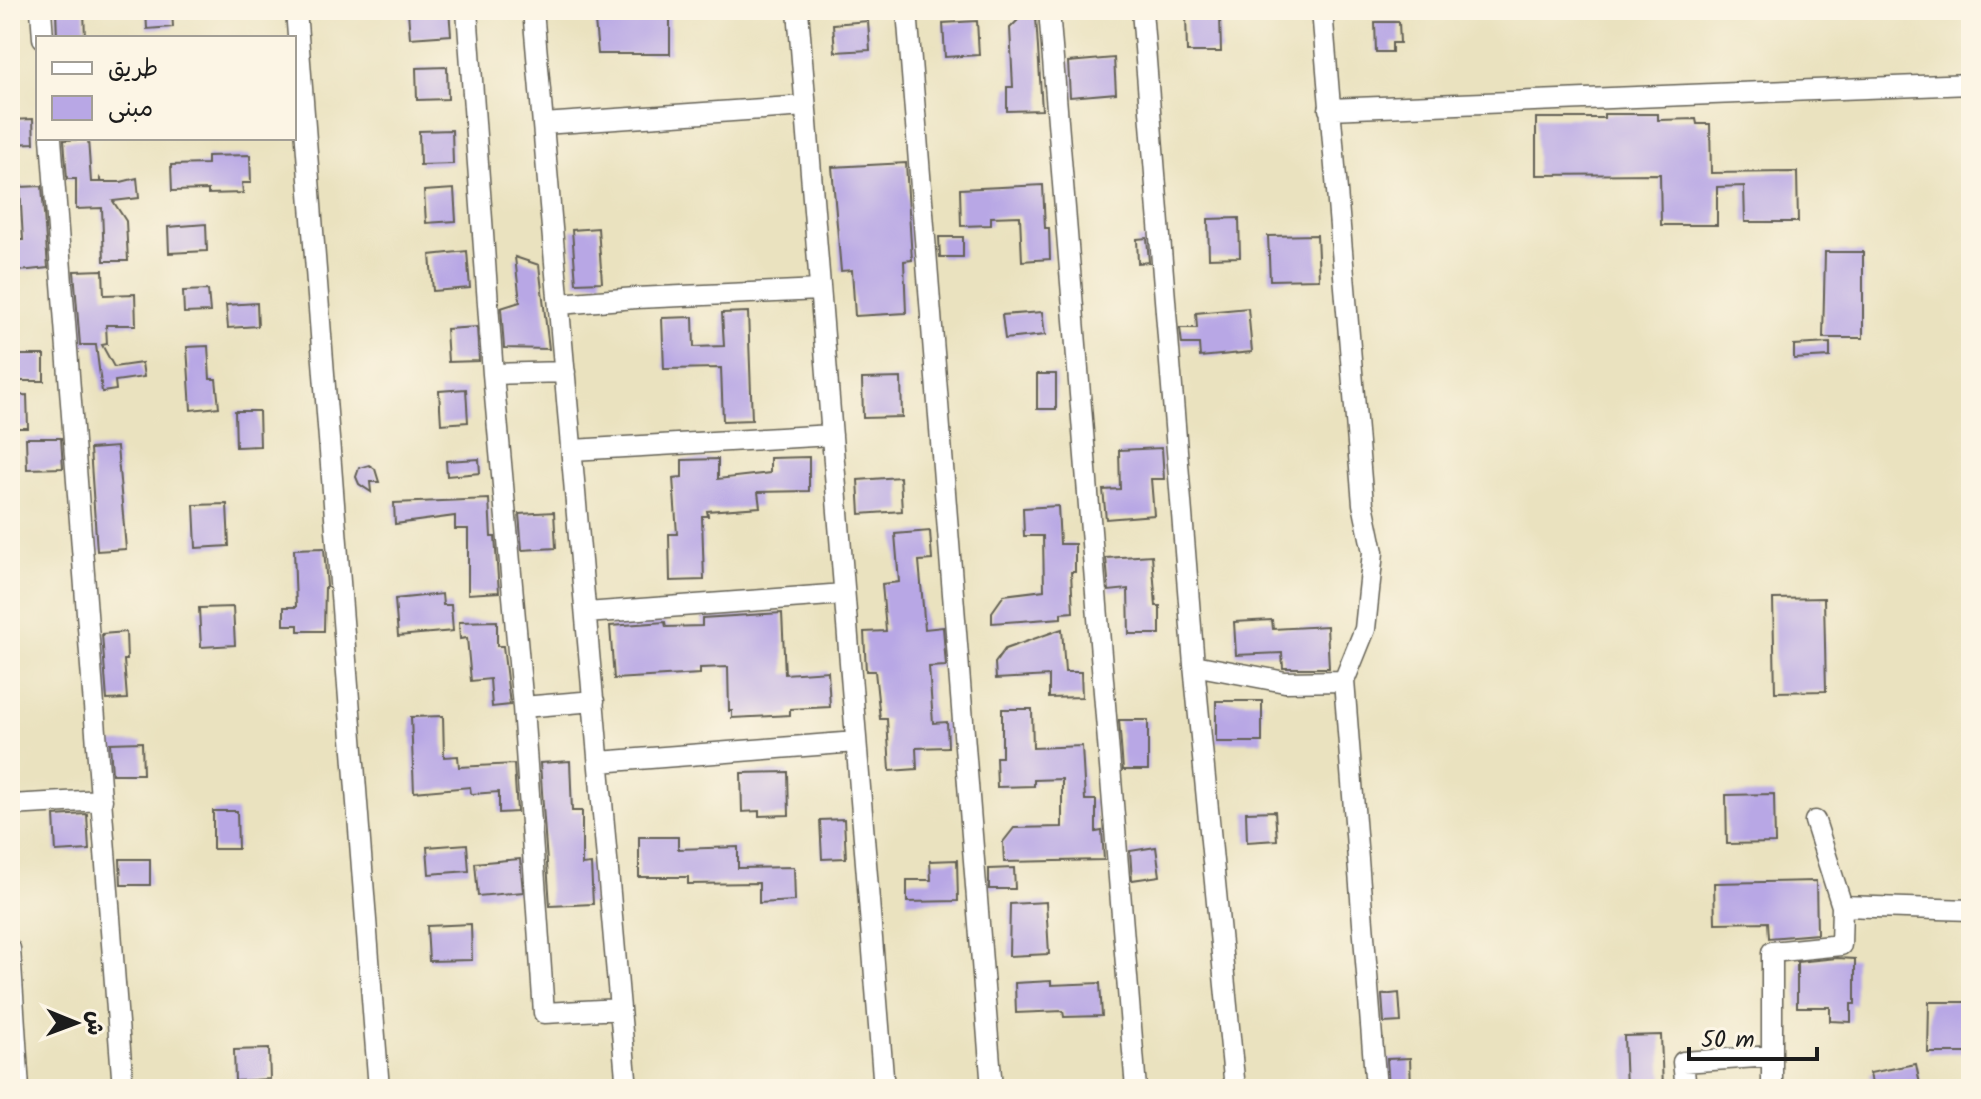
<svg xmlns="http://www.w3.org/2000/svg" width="1981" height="1099" viewBox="0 0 1981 1099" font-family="Kalam,'Playpen Sans Arabic',sans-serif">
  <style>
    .building { fill: #b8a7e5 }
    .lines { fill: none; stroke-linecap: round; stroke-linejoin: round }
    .street-casing { stroke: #646155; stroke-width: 23 }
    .street { stroke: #fff; stroke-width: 20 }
  </style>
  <rect width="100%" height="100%" fill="#fcf5e5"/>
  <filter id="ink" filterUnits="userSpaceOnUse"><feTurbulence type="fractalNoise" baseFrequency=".0125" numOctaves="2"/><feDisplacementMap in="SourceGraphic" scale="16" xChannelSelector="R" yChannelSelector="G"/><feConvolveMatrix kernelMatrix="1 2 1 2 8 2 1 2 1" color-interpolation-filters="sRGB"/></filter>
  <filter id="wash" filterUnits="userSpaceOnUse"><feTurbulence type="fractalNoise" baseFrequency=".006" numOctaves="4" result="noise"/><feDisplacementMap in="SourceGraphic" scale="32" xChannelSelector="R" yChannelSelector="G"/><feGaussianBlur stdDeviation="1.8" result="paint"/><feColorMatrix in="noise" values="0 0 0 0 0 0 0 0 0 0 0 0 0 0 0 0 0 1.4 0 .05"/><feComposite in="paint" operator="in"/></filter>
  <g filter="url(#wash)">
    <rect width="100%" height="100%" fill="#eae2bf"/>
    <g id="blocks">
      <!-- building -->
      <path class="building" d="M56,10H84L85,38H57Z
        M146,10H172L173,27L147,29Z
        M449,10L451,35L410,38L408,11Z
        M594,10H670V54H598Z
        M1186,14H1220L1221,52H1187Z
        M1021,17H1036L1042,110L1007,111V87H1013L1010,28Z
        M868,21L870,50L835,52L833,24Z
        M977,21L979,55L945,57L943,23Z
        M1375,22H1399L1400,43H1392V52H1376Z
        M1114,58L1116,93L1070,97L1068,62Z
        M447,67L448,99L417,100L416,68Z
        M1604,114H1658V120L1696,119L1697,124H1710L1711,173L1797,172L1798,222H1745L1744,186L1717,187V225H1661L1660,174L1536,175V118H1604Z
        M33,119L34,143L10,144V120Z
        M452,130L453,164L420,165L419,131Z
        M88,139L91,182H100V179L102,182H121L137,178L139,198L113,201L126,221L128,261H104L102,208L76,209V179H67L64,140Z
        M250,155L251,183H242L243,193L208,194V190L172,191L171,165L207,164V156Z
        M906,163L912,260L904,261L906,313L855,316L852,270L841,271L832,167Z
        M1043,185L1045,228H1049L1050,259L1022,261L1020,216L991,217V225L961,226L960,189Z
        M42,186L48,268L10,272V240H23L20,187Z
        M454,189L456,221L426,223L424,191Z
        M1239,218L1240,257L1209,258L1208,219Z
        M206,224L207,251L169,253L168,227Z
        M598,228L602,282L576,283L572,230Z
        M1317,235L1319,279L1270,280L1268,236Z
        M939,237H963V257H940Z
        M1147,238L1149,262L1138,263L1137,239Z
        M467,251L470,288L433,291L430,255Z
        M1825,252H1863V338H1823Z
        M515,257L539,265L549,349L504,348L501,308L520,302Z
        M103,270L104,295L135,294L136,325H106L107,344L102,345L114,367L142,363L144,377L115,381L116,390L102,392L96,345H80L74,271Z
        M208,290L210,312L184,313L183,291Z
        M257,303L258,326L228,328L226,305Z
        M1248,308L1252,352L1200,357L1199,344H1182L1180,328H1197L1196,313Z
        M748,312L752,420L723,421L721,368L664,369L662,318L693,317L694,347L724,346L722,313Z
        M1042,312L1045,335L1005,339L1002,315Z
        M477,327L479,361L448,362L446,329Z
        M1830,343V357L1794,359V345Z
        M208,346L210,379H216L219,407L191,410L187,347Z
        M15,355H44V381H15Z
        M1037,374H1056V409H1037Z
        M901,378L902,417L863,418L862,379Z
        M466,389L468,422L441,424L439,391Z
        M27,395L28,428H10V396Z
        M235,411H259L260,446L236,447Z
        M26,438H61L63,468L27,469Z
        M117,447L126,549L97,551L90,449Z
        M1162,448L1164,479H1151L1154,515L1106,519L1103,490L1120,489L1119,450Z
        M809,457V491L758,492L760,507L707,511L708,516H702L704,580L670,581L669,534H677L673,478L682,477V460L718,459V479L770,473V458Z
        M479,459L480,473L447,476L446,461Z
        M369,465L375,469L379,482H370L371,492L359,484L356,477L359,468Z
        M900,477L902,511L860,514L858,480Z
        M489,499L491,537H495L499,592L468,594V529H455V516L395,524L394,503Z
        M227,504L229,546L196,548L194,505Z
        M1058,506L1060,544H1075V572H1071L1073,612L1061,613V618L992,623V612L1004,595L1044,590L1043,536H1024L1023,508Z
        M554,512L556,548L522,550L519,514Z
        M930,531L932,560L919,561L925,629L943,627L946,666L929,667L933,723L947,722L948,747L916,748L917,769L890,771L887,719H880L875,671H866L864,632L886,631L882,584L899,582L895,534Z
        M324,548L327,587H325L324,631H298V625H284V607H296L294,549Z
        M1152,555L1156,606H1160V634H1129L1128,589L1109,591L1106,558Z
        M442,594L443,605H451L453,631L398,636L395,599Z
        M1824,598L1826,691L1775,692L1773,599Z
        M233,607L235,645L201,647L199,608Z
        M782,613L785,674L828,671L830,707L790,709V715L732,718V711H729L728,667L700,668V674L614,679L610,626L665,622L666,627L702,626V618Z
        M1272,620L1273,629L1327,626L1329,668H1283L1282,653L1236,655L1234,622Z
        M497,621V646H503L510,705L492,707L490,679L471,681L467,638L460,639L459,622Z
        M1062,629L1065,672H1081L1082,697L1049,698V676L996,679L995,663L1005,649Z
        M126,632L127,660H124L127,699L107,700L102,634Z
        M1216,701H1262V742H1216Z
        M1002,709H1032L1033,748L1082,746L1085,800H1096V832L1102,831L1104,860L1004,862L1003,842L1014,828L1062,827V779L1034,780V786L997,787L996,757H1002Z
        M443,716L444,757L458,756L459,767L514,764L517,812L499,813V792L471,794L470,787L414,792L411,717Z
        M1119,720H1148V770H1123Z
        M142,742L143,774H112L110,743Z
        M570,761L572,811H582V865L591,864L593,904L550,906L540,763Z
        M788,772L789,815L759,816V811L742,812L741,773Z
        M1774,794L1775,843L1727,844L1726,795Z
        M213,811H237L238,849H213Z
        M1275,811L1277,840L1247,842L1246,812Z
        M87,814L89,850L56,852L54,816Z
        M844,819L846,858L822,859L820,820Z
        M639,837H678V849L738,847V868L794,867L795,901L759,903V883L688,884V877H639Z
        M467,844L469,871L429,874L427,847Z
        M1156,847L1160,876L1132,880L1130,851Z
        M120,859H150V885H121Z
        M520,859L523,892L478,896L475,863Z
        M957,860L958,901L907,902V880H931L930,861Z
        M1014,868L1015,889H989V869Z
        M1816,881L1817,934L1769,938L1768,922L1715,923L1714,883Z
        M1046,902L1049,954L1009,956L1010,904Z
        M471,924L472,960L429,961L427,926Z
        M1837,958L1855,959V1004H1851V1022L1830,1021V1007H1797V962Z
        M1051,981V985L1100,983L1102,1016L1064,1017L1063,1011L1016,1013L1015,983Z
        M1399,993L1401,1022L1384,1023L1382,995Z
        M1929,1002H1970L1969,1053H1928Z
        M1661,1035L1663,1089H1626L1624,1036Z
        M269,1049L270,1079L235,1081L234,1050Z
        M1410,1058L1411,1089H1389L1387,1059Z
        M1916,1064L1921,1089H1873L1870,1073Z"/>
    </g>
  </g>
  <g filter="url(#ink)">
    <use href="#blocks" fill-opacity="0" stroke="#646155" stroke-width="2"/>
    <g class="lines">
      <!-- street casing -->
      <g class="street-casing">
        <path id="street" d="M41,10L43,38
          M296,10L379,1089
          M467,10L493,374L523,707
          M533,10L627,1089
          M798,10L884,1089
          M907,10L992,1089
          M1049,10L1136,1089
          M1142,10L1194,665L1235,1089
          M1322,10L1363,504L1373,552L1365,629L1344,681L1376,1089
          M1329,109L1971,84
          M543,124L806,106
          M51,138L123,1089
          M559,304L636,298L820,290
          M493,374L565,372
          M572,450L832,435
          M586,613L844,594
          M1194,665L1285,682L1344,681
          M594,701L523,707L544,1013L620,1009
          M599,762L856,742
          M10,805L102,800
          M1842,906L1971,910
          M10,949L19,1089
          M1686,1089L1683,1062L1772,1056
          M1772,1089V952L1841,945L1842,906L1815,821"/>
      </g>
      <!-- street -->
      <use href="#street" class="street"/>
    </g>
  </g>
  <!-- margin -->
  <rect width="1981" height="1099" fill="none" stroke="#fcf5e5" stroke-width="40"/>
  <!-- legend -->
  <rect x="36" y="36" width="260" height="104" fill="#fcf5e5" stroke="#a29e95" stroke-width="2"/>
  <rect x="52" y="62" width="40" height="12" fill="#ffffff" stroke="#a29e95" stroke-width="2"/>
  <text x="108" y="76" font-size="24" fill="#1c1c1c">طريق</text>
  <rect x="52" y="96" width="40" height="24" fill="#b8a7e5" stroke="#a29e95" stroke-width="2"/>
  <text x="108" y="116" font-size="24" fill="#1c1c1c">مبنى</text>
  <!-- north arrow -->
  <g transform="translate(76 1023) rotate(91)" stroke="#fcf5e5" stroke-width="6" paint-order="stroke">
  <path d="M0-6L14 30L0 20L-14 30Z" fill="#1c1c1c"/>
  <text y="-12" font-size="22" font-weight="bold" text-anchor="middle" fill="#1c1c1c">ش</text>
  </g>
  <!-- scale -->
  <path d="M1689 1047v12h128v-12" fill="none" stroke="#1c1c1c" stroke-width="4"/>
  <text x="1701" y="1047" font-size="24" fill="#1c1c1c" stroke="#fcf5e5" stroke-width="6" paint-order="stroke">50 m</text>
</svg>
